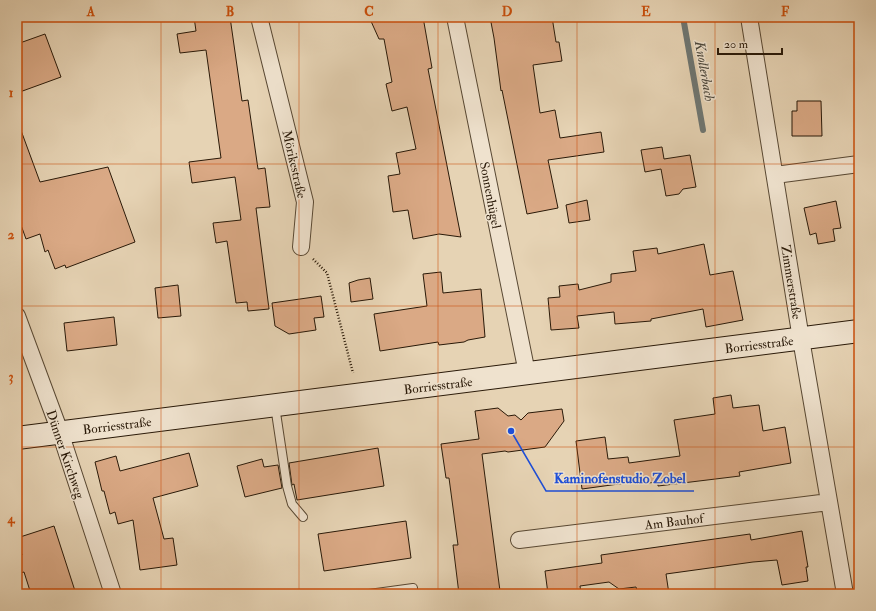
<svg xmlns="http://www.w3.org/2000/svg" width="876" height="611" viewBox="0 0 876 611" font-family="'IM FELL Double Pica',serif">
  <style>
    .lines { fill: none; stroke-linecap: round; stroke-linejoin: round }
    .stream { stroke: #6e7672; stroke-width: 6 }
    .building { fill: #daa985; stroke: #291908 }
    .service-casing { stroke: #584833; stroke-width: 10 }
    .minor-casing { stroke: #584833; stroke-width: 18 }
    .secondary-casing { stroke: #291908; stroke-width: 24 }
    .path { stroke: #291908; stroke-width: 2.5; stroke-dasharray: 1 2; stroke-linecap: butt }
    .service { stroke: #efe2ce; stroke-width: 8 }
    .minor { stroke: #efe2ce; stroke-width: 16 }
    .secondary { stroke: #efe2ce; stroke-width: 22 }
    .grid { fill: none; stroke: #cb4f0b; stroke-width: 1; stroke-opacity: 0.55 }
    .labels { text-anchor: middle; stroke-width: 3; stroke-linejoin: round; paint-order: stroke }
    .street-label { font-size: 13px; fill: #291908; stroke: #efe2ce }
    .water-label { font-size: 14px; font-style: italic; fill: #4c483d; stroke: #efe2ce }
    .leader { fill: none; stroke: #1d4ed8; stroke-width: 1.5 }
    .callout-dot { fill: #1d4ed8; stroke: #efe2ce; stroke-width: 1.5 }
    .callout-label { font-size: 14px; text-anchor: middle; font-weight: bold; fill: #1d4ed8; stroke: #efe2ce; stroke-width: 3; stroke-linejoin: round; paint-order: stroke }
    .neatline { fill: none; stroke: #cb4f0b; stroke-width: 1.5 }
    .grid-label { font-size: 13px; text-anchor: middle; font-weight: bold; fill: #cb4f0b }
  </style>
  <rect width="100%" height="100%" fill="#e6d3b4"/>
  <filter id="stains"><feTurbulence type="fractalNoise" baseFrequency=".005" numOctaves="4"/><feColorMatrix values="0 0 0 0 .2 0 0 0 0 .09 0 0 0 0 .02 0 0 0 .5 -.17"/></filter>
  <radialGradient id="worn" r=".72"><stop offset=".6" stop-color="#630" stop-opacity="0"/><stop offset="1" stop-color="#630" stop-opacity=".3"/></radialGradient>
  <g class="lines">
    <!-- stream -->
    <path class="stream" d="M683,17L703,130"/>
  </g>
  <!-- building -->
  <path class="building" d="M194,17H230L242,101L248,100L258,169L265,168L270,207L256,208L269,309L248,311L247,302L236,303L227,241L216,243L213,223L241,220L235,177L192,183L189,162L221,158L206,50L180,53L177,34L196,31Z
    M381,17H423L432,68L428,69L461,237L439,234L413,239L408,210L393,212L388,176L400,174L396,153L416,149L407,107L392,111L386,84L392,82L384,39H379L370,19Z
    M490,17H552L556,42H559L562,61L533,65L540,113L555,110L560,138L601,132L604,152L548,160L558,208L527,214L502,90L501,91L494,38Z
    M45,34L61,77L17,93V44Z
    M797,101H821L822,136H792V111H797Z
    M19,125L40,182L108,167L135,242L66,268L65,265L55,269L48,250L45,252L40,234L26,239L17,214V126Z
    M662,147L664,159L690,155L696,187L683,189L679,194L666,196L661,169L645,172L641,150Z
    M587,200L590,220L569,223L566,205Z
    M836,201L841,228L833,229L835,241L818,244L816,233L810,235L804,208Z
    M704,244L710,275L733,271L743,320L706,327L703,309L651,319V321L615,324L614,312L577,316L579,328L551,330L548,298L560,297L559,286L578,284L579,290L611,282V274L636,271L633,251L657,248L658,254Z
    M441,272L443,293L481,289L485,337L468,340L464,342L439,345L438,342L380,351L374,314L427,306L423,274Z
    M370,278L373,299L351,302L349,283L358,280Z
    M178,285L181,316L158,318L155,288Z
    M321,296L324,317L314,318L316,330L289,334L275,326L272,303Z
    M114,317L117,345L67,351L64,323Z
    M731,395L733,408L759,405L763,431L785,427L791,463L739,472L740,476L658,486V482L648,483V480L582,489L576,441L605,437L608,459L628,457L629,463L680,456L674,420L715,414L713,398Z
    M498,408L508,416L515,415L521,420L528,413L562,409L564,421L545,447L508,452L505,451L482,454L500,591L481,594H459L453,545H458L449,478H446L441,444L479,439L475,411Z
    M378,448L384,486L297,500L294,484L292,485L289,463Z
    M189,453L198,486L153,498L164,539L173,538L177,565L140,570L133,520L118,524L115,512L110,514L104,491H102L95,462L116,456L120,471Z
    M262,459L264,467L278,465L282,488L245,497L237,466Z
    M406,521L411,558L324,571L318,534Z
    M54,526L76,594H31L24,572L17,574V557L22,555L17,538Z
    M802,531L808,567H806L808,581L782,585L777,560L753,562L666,574L669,594H638L636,587L619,589L609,582L580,586L581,594H548L545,571L602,563L601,555L750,534L751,540Z"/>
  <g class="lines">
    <!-- service casing -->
    <g class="service-casing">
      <path id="service" d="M275,406L287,486L292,504L303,517
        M369,594L413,588"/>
    </g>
    <!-- minor casing -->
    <g class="minor-casing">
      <path id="minor" d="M259,17L305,202L301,247
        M455,17L527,373
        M749,17L801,339L845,594
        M775,175L859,164
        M17,316L60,432L113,594
        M519,540L829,502"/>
    </g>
    <!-- secondary casing -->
    <g class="secondary-casing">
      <path id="secondary" d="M17,438L859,331"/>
    </g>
    <!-- path -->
    <path class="path" d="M313,259L327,273L353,373"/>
    <!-- service -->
    <use href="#service" class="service"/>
    <!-- minor -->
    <use href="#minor" class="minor"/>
    <!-- secondary -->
    <use href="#secondary" class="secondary"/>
  </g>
  <!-- grid -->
  <path class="grid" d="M161,17V594M299,17V594M438,17V594M577,17V594M715,17V594M17,164H859M17,306H859M17,447H859"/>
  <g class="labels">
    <!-- street labels -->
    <g class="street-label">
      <text transform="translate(295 164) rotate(77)" y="5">Mörikestraße</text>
      <text transform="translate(491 195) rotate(79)" y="5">Sonnenhügel</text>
      <text transform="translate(792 282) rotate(81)" y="5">Zimmerstraße</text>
      <text transform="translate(759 344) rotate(-7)" y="5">Borriesstraße</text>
      <text transform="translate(438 385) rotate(-7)" y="5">Borriesstraße</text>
      <text transform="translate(117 425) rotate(-7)" y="5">Borriesstraße</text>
      <text transform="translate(66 454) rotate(71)" y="5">Dünner Kirchweg</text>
      <text transform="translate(674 521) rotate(-7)" y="5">Am Bauhof</text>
    </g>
    <!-- water labels -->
    <g class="water-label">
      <text transform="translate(705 71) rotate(80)" y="5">Knollerbach</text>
    </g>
  </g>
  <!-- callouts -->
  <path class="leader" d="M511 431L546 491H694"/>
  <circle class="callout-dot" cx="511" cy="431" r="4"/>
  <g class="callout-label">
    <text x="620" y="483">Kaminofenstudio Zobel</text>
  </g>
  <!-- margin -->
  <rect width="876" height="611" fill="none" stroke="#e6d3b4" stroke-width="44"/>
  <!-- scale -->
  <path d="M718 48v6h64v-6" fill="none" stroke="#291908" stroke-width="2"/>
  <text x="724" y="48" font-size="12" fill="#291908" stroke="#efe2ce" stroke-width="3" paint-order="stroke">20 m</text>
  <rect x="22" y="22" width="832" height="567" class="neatline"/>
  <g class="grid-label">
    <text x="91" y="16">A</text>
    <text x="230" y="16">B</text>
    <text x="369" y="16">C</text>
    <text x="507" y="16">D</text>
    <text x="646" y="16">E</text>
    <text x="785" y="16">F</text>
    <text x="11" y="97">1</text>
    <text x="11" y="239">2</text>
    <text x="11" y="381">3</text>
    <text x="11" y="523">4</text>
  </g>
  <rect width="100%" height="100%" filter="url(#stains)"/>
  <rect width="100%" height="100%" fill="url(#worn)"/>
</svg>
